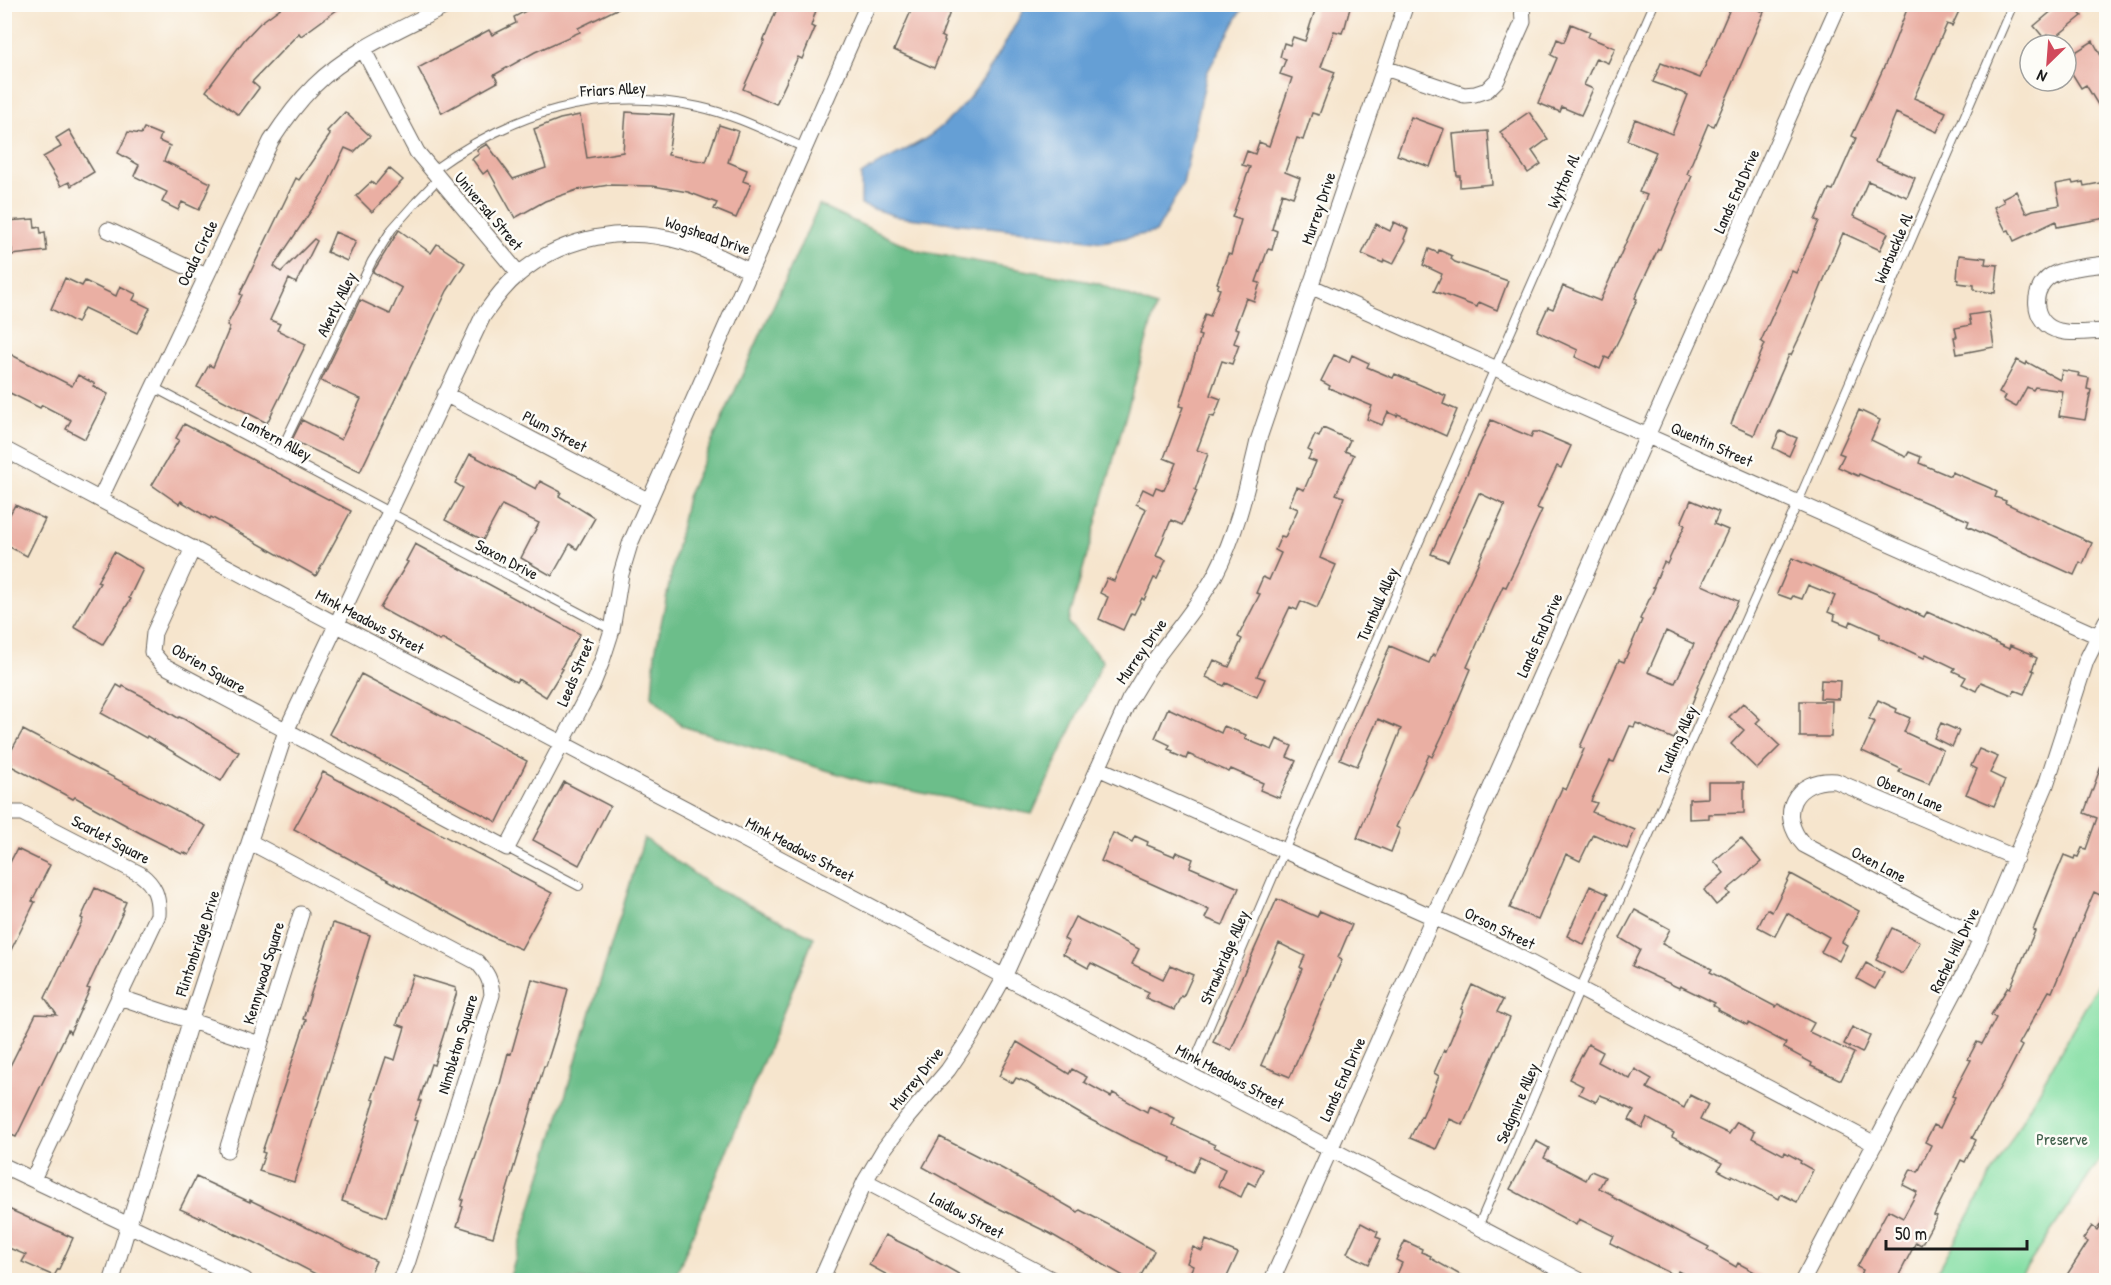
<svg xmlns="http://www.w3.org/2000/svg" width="2111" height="1285" viewBox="0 0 2111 1285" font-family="'Patrick Hand',sans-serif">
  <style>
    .green { fill: #86dfa5; stroke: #517e60; stroke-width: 1.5 }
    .forest { fill: #6cbe8a; stroke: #446d53; stroke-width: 1.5 }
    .water { fill: #659fd5; stroke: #405e78; stroke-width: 1.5 }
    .building { fill: #eaafa3; fill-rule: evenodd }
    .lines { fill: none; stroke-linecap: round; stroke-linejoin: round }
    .lane-casing { stroke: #68625a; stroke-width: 10 }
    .street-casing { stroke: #68625a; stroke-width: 17 }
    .lane { stroke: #fff; stroke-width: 8 }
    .street { stroke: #fff; stroke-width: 15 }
    .labels { text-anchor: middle; stroke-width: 5; stroke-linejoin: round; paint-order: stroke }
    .street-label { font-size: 16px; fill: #1c1c1c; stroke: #fdfcf7 }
    .park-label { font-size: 16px; fill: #41604c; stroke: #fdfcf7 }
  </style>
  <rect width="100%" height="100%" fill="#fdfcf7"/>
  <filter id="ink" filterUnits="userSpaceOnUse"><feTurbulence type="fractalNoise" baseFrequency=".0167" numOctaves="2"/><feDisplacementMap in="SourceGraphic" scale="12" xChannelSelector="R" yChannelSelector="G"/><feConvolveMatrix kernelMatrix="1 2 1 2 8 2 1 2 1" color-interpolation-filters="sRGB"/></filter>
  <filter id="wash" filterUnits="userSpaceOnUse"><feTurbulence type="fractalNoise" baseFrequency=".008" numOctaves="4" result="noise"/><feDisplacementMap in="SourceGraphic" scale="24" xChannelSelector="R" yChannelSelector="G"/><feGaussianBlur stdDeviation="1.35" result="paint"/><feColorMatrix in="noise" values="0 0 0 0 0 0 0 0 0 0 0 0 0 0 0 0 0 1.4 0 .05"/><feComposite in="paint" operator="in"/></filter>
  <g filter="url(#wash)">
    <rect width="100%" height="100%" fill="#f6e5cd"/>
    <!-- green -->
    <path class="green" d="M2106,970V1151L2018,1280H1933Z"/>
    <!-- forest -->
    <path class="forest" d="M819,205L918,251L1097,283L1156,307L1068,623L1103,661L1032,814L865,782L682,726L652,696L655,653L687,497Z
      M644,838L714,888L814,937L674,1280H509Z"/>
    <!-- water -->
    <path class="water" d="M1026,5H1244L1207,73L1183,184L1156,232L1102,242L1026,231L899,217L861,205V175C881,161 904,152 925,139C972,108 1000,53 1026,5Z"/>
    <g id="blocks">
      <!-- building -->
      <path class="building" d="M286,4H345L301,36L299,33L252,82L259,88L239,115L206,91L244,40L260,23Z
        M539,4H627L578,28L580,32L535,52L494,75L498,82L442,113L418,68L489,30L492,35L516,23L514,17Z
        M779,4H818L811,26L815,28L802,59L798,57L776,104L743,89L764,42H763Z
        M914,4H953L941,36L945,38L944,40L945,41L934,68L894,50Z
        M1317,4H1351L1345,27H1344L1342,33L1334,31L1321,67L1335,72L1319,115L1312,113L1303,140L1297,138L1285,172L1300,178L1293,197L1282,193L1272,229L1277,231L1272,250L1268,249L1256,282L1260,283L1254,301L1246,298L1235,328L1239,329L1234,343L1239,345L1232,364L1222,361L1210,395L1221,399L1214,417L1210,416L1197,450L1208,454L1195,490L1197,491L1182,525L1171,520L1156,556L1166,560L1157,579L1154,578L1144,600L1142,598L1134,614L1131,613L1123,630L1099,619L1108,597L1100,593L1107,578L1114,581L1146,509L1136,504L1143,489L1153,494L1156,487L1164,490L1176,463L1164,458L1183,407L1179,406L1201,336L1198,335L1205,314L1210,316L1220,289L1217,288L1219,284L1217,283L1228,254L1231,255L1241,220L1232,217L1250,167L1242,165L1247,151L1255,154L1259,142L1269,146L1292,78L1280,74L1286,59L1280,57L1284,43L1290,45L1293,37L1305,41Z
        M1732,4H1746L1764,12L1714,126L1708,124L1687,174L1692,176L1660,249H1658L1635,298L1637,299L1623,331L1609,359L1605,357L1600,369L1575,357L1578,350L1537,331L1548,307L1553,309L1563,286L1600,301L1647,195L1639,192L1656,152L1627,140L1635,119L1672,134L1688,95L1653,82L1661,63L1700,78Z
        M1909,4H1947L1959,11L1952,26L1947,24L1914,98L1946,112L1937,132L1896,113L1876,161L1915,178L1907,197L1868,181L1853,216L1888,233L1880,250L1843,233L1805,326L1791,355H1789L1754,435L1731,425L1734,416L1765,344L1761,341L1792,271L1796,273L1819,221L1815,220L1829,189L1833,190L1856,138L1852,136L1889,56Z
        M2060,4H2072L2082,16L2052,40L2047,35L2044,38L2034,26Z
        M1571,24L1590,32L1588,37L1615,48L1608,63L1596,58L1584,85L1593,89L1581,115L1562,107L1560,112L1538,103L1557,58L1551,55L1557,39L1564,42Z
        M2093,41L2106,65V118L2086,85L2081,88L2068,67L2071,65L2066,58Z
        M345,112L370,136L354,152L345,148L325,190L274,266L281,272L314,239L317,241L296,283L289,279L270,320L280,324L277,330L306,344L267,423L197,387L209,365L213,367L230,327L227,325L242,295L240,294L296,178L299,180L330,135L327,131Z
        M626,112L674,115L668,155L706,162L719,125L738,131L728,162L747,170L743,181L751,184L736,218L714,209L717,203L688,192L653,186L609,185L577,190L545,201L515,218L488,170L483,174L472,159L479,154L477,150L487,144L513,179L546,168L534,129L560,119L580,115L587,158L623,152Z
        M1529,112L1548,139L1532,151L1541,164L1528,173L1500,132Z
        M1411,117L1444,129L1430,167L1397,155Z
        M144,128L161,135L159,141L170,146L164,161L211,183L199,210L182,202L178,210L162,202L167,192L134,176L139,165L118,153L128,132L141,134Z
        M69,130L94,172L71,186L69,182L61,186L43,157L61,147L56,138Z
        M1488,131L1492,184L1460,187V176H1457L1453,134Z
        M389,168L403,180L372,212L356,196L371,182L375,185Z
        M2072,181L2073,184L2083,182L2084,186L2106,182V218L2057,227L2056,221L2014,241L2009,230L2006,231L1994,207L2004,202L2002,198L2016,191L2026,213L2033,210L2060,205L2056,184Z
        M34,219L35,228L40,227L41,233L45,232L47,251L12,255V249H7L6,221Z
        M1394,222L1408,229L1404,239L1406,240L1393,264L1384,260L1383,263L1362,254L1376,224L1390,231Z
        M399,230L431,253L437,244L465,263L447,291L360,472L292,440L302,420L341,440L361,399L321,381L360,300L390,314L402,288L373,272Z
        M335,232L356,241L347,261L327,252Z
        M1429,249L1438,253L1439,250L1452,256L1451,259L1455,262L1508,281L1497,310L1479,302L1477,307L1434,291L1442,274L1423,265Z
        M1959,255L1986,258L1985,264L1998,265L1995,293L1974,290V285L1958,283L1959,280L1957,279Z
        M65,278L82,286L85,281L116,296L120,286L136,294L133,300L150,308L137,333L84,308L77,323L51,309Z
        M1989,312L1994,347L1957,354L1954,337H1957L1955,328L1971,325L1969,315Z
        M4,351L72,386L78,375L95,384L93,386L108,394L85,439L66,429L71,420L42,405L40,408L4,390Z
        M1334,355L1349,362L1352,355L1369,363L1367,367L1393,378L1395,374L1446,396L1443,404L1457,410L1446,436L1398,414L1397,416L1388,412L1382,425L1367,419L1372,406L1329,388L1330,386L1321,381Z
        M2017,360L2026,365L2027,362L2060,380L2062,370L2079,373L2078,376L2089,378L2087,389L2091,390L2085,420L2059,416L2063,391L2035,387L2033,390L2027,387L2016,407L2003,400L2005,396L1999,393Z
        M1859,410L1880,420L1871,440L1906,457L1909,452L1921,457L1919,463L1950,476L1952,472L1990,488L1997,492L1995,497L2006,501L2005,503L2092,543L2083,564L2080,562L2074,575L1967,526L1969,521L1859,474L1858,476L1838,467L1844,455L1839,453Z
        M1491,420L1531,437L1533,432H1538L1571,446L1561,468L1557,466L1537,508L1542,510L1517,564L1506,587L1503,586L1481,635L1467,667L1471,669L1448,724L1432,757L1429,755L1396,827L1400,829L1391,852L1357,838L1401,729L1378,719L1357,766L1340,759L1390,646L1429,663L1433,654L1435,656L1505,505L1479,493L1448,561L1431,554Z
        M184,424L351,511L316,576L211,517L210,519L181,501L179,504L152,485L179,440L176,438Z
        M1323,428L1350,440L1345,451L1354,455L1336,494L1344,497L1320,558L1336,565L1317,608L1301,601L1297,610L1290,607L1257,676L1265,679L1257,697L1226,683L1224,686L1206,677L1214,660L1229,667L1242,639L1238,637L1260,594L1256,593L1263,577L1269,580L1281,553L1275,550L1281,536L1285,537L1298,509L1289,505L1297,487L1304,490L1316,462L1308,459L1312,452L1308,450L1315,435L1319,437Z
        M1780,431L1797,438L1789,456L1773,448Z
        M470,454L536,489L540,481L561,492L559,496L595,518L577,549L570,544L552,576L521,558L539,523L502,505L483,540L445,520L463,488L455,483Z
        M1691,500L1719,512L1714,524L1728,530L1702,585L1738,601L1697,687L1698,688L1691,706L1688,705L1674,739L1636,723L1634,727L1630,726L1614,762L1610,761L1591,801L1597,803L1592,812L1635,830L1627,849L1593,834L1580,861L1566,854L1538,920L1510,908L1562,788L1566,790L1584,749L1580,747L1619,660L1624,662L1642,620L1640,619L1655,587H1653L1664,562L1667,564L1685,525L1681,523ZM1666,631L1694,644L1675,683L1648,672Z
        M15,505L45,519L27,556L4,544V525Z
        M415,544L580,634L561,668L563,669L546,697L518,679L516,682L442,639L440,641L380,608L408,562L406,561Z
        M114,552L143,569L129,598L131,599L103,644L74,627L100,583L97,582Z
        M1792,558L1877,594L1924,617L1927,612L2009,649L2010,645L2032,654L2031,655L2037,658L2032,670L2034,671L2024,694L2014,690L2012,695L1981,682L1976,691L1962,684L1966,677L1953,671L1955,668L1926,654L1924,658L1892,643V644L1879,638L1880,634L1851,621L1849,626L1834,620L1835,615L1828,612L1835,596L1808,585L1802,599L1793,596L1791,599L1777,594Z
        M361,674L527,761L497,822L329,734Z
        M1821,680L1840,681L1839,699L1820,698Z
        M117,685L122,688L123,686L146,698L178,718L179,717L184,719L239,752L221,781L147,736L146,738L101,713Z
        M1878,700L1897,709L1896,712L1910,718L1904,732L1943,750L1929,784L1899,772L1901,769L1862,751L1875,722L1869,719Z
        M1800,701H1832L1831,737H1800Z
        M1743,703L1760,719L1756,723L1780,746L1757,769L1731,744L1744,730L1729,717Z
        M1168,708L1221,733L1224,726L1246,735L1245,739L1272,750L1277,739L1292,746L1287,757L1296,761L1279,798L1260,790L1263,783L1231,769L1229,772L1188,754L1186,759L1172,753L1173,751L1168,749L1170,745L1155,738Z
        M1941,723L1959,731L1952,747L1934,738Z
        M23,730L206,826L189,855L183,852L182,854L142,834L82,801L75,797L73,799L11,766L12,764L6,760Z
        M1979,749L1998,757L1990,773L2005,780L1994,806L1966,794L1977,769L1971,766Z
        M2104,758H2106V898L2094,892L2052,992L2049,991L2019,1044L2022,1046L2008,1073L1972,1138L1976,1140L1965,1162L1961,1160L1934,1215L1937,1216L1921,1245L1916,1242L1896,1281H1858L1863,1270L1857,1267L1888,1210L1903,1218L1917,1192L1903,1185L1911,1169L1918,1172L1931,1145L1925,1142L1934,1125L1940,1128L1955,1097L1952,1096L1971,1060L1968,1059L1977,1042L1982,1044L1996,1018L1991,1015L2008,987L2010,988L2035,931L2033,930L2064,855L2074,859L2075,856L2078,857L2082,848L2086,849L2097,818L2084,813Z
        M323,772L552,893L521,949L495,938L294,829L316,789L315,788Z
        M564,782L610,806L579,865L533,840Z
        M1708,782H1744V813L1709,814V818L1689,819V799L1708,798Z
        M1113,833L1132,842L1135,836L1148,842L1147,845L1174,856L1176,852L1193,859L1190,867L1239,888L1223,925L1205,918L1209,910L1201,906L1101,861Z
        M1741,838L1761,862L1727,890L1730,894L1716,905L1704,890L1724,873L1714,861Z
        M17,849L50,865L32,901L35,902L4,964V874Z
        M1791,874L1859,911L1842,942L1847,945L1839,961L1821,952L1829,937L1787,913L1775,936L1758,927L1767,909L1772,912Z
        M1590,886L1608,894L1584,945L1567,936Z
        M95,888L126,902L123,909L124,910L87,988L90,989L70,1033L68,1030L16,1137L4,1132V1078L36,1014L57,1015L45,998L83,919L81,918Z
        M1277,899L1317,917L1320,911L1352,925L1338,958L1342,960L1290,1077L1261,1065L1289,1001L1302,969L1300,967L1305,956L1279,943L1231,1050L1213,1042Z
        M1635,910L1670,929L1662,944L1712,969L1710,972L1776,1007L1778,1004L1814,1023L1809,1032L1854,1053L1841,1080L1811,1066L1812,1063L1784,1048L1786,1043L1748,1023L1747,1025L1718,1010L1719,1009L1713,1005L1715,1003L1680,986L1679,988L1632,966L1640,950L1620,938Z
        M1075,917L1139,949L1132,964L1163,979L1170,965L1193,975L1183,997L1181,996L1174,1010L1146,998L1149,992L1119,978V977L1091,963L1088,968L1063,954L1069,942L1064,939Z
        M333,923L370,935L294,1182L259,1171L265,1153L262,1152L306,1020L303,1019Z
        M1892,928L1920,942L1903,974L1876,960Z
        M1866,963L1884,973L1875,989L1857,979Z
        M413,975L456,988L455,991L457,992L434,1065L431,1064L419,1101H421L414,1120L417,1121L386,1217L342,1201L375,1100L372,1099L386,1057L395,1060L405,1027L397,1024Z
        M532,979L568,989L558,1028L546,1066H544L493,1237L457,1226L463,1207L461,1206L463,1200H461L499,1088L508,1053L511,1054Z
        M1472,985L1503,1000L1497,1012L1510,1018L1463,1125L1450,1119L1436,1149L1410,1138L1421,1116L1422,1117L1439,1076L1434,1073L1444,1050L1446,1051L1463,1010L1461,1009Z
        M1852,1027L1870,1036L1862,1053L1844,1044Z
        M1017,1042L1069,1074L1072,1069L1087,1077L1084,1082L1111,1097L1113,1093L1147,1112L1149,1106L1175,1118L1172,1125L1215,1145L1214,1147L1263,1169L1255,1186L1248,1182L1241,1197L1218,1186L1225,1169L1200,1157L1193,1172L1170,1161L1171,1158L1128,1139L1089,1119L1026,1082L1016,1078L1013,1083L999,1076Z
        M1588,1044L1603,1052L1598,1062L1630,1079L1635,1069L1652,1079L1647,1088L1684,1108L1690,1095L1708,1104L1700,1120L1729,1134L1737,1122L1755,1131L1752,1138L1784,1155L1785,1152L1801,1161L1800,1163L1813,1170L1797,1202L1781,1194L1779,1199L1732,1175L1731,1177L1718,1170L1722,1163L1672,1137L1674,1133L1647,1118L1642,1128L1629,1120L1634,1111L1608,1098L1600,1095L1596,1102L1579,1094L1583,1086L1569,1079Z
        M940,1137L1003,1169L1078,1212L1080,1210L1109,1225L1154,1251L1138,1281H1132L1049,1233L986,1202L923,1167Z
        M1536,1141L1549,1148L1544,1158L1586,1180L1591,1171L1605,1177L1599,1188L1613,1195L1612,1197L1709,1247L1707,1250L1736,1267L1738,1263L1771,1281H1697L1678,1271L1676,1276L1610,1243L1614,1236L1579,1219L1576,1225L1510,1189Z
        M196,1177L250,1202V1200L376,1261L367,1281H329L254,1242L236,1234V1235L200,1216V1218L180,1209Z
        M4,1207L73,1238L59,1269H58L54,1276L22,1262L26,1255L4,1246Z
        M2106,1216V1269L2099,1281H2063L2088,1242L2083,1239L2092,1226L2097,1230Z
        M1361,1223L1378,1232L1376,1237L1381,1239L1369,1264L1347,1253Z
        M885,1235L918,1251L971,1281H898L869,1265Z
        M1206,1240L1238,1253L1225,1281H1191L1193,1277L1189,1275L1193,1266L1187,1263L1193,1247L1202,1251Z
        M1405,1241L1422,1249L1421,1252L1431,1256L1430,1258L1471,1281H1394L1402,1263L1396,1260Z"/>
    </g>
  </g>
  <g filter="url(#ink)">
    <use href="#blocks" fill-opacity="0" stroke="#68625a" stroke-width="1.5"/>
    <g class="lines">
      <!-- lane casing -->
      <g class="lane-casing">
        <path id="lane" d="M432,171C513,112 599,85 699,107C736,115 770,133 805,148
          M153,387L612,630
          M279,454L372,261L392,229L416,202L438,179
          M507,848L579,886
          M1189,1074L1284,851L1654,4
          M1478,1227L1580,989L1798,502L2013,4"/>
      </g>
      <!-- street casing -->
      <g class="street-casing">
        <path id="street" d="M363,49L417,152L519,274
          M1385,68L1464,95L1475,94L1487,90L1497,80L1523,22L1522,4
          M108,230L206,276
          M2106,264C2091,266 2071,267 2056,273C2029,284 2030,325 2060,331C2074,335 2092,331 2106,331
          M1310,286L2098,636
          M445,394L649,501
          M4,449L1579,1280
          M100,499L271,141C284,121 297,103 314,86C351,49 404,28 450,4
          M193,548L154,633L152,652L163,665L507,848L592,686L602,661L612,630L621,574L630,544L868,4
          M1098,768L1496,945L1875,1144
          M4,813H22L140,874C155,885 159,897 158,915L33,1179
          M250,842L477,962C487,973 491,980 492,995L407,1264L400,1280
          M1981,939L1804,845C1776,814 1794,778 1836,781L2016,858
          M119,997L260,1044
          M227,1150L301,914
          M4,1166L245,1280
          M865,1181L1053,1280
          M112,1280L191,1019L286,731L483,316C494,301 504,286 519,274C564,236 626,225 683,242C706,249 728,261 750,271
          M821,1280L865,1181L884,1149L907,1118L948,1070L971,1036L1004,977L1129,700C1137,688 1143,676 1151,665C1172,635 1197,608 1215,575C1237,533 1247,487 1258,441L1406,4
          M1272,1280L1839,4
          M1803,1280L1972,959L2046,785L2086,661L2106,621"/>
      </g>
      <!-- lane -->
      <use href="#lane" class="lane"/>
      <!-- street -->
      <use href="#street" class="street"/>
    </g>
  </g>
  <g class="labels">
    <!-- street labels -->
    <g class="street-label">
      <text transform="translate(613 89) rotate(-3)" y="6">Friars Alley</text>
      <text transform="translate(1563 181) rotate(-66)" y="6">Wytton Al</text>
      <text transform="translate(1736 191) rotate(-66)" y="6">Lands End Drive</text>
      <text transform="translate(1318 208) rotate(-71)" y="6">Murrey Drive</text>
      <text transform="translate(489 211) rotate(50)" y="6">Universal Street</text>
      <text transform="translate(708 235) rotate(19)" y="6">Wogshead Drive</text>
      <text transform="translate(1893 248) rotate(-67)" y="6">Warbuckle Al</text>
      <text transform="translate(197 253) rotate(-64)" y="6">Ocala Circle</text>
      <text transform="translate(336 304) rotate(-64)" y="6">Akerly Alley</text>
      <text transform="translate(555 431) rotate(28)" y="6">Plum Street</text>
      <text transform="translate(277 438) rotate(28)" y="6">Lantern Alley</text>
      <text transform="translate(1712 444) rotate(24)" y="6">Quentin Street</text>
      <text transform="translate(507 559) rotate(28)" y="6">Saxon Drive</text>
      <text transform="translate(1377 604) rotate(-66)" y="6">Turnbull Alley</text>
      <text transform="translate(370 621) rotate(28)" y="6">Mink Meadows Street</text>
      <text transform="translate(1539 635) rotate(-66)" y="6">Lands End Drive</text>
      <text transform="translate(1141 651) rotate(-55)" y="6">Murrey Drive</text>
      <text transform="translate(209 668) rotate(30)" y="6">Obrien Square</text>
      <text transform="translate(575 672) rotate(-67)" y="6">Leeds Street</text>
      <text transform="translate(1677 740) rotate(-66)" y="6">Tudling Alley</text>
      <text transform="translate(1910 793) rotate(23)" y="6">Oberon Lane</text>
      <text transform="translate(111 839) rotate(28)" y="6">Scarlet Square</text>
      <text transform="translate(800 849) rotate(28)" y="6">Mink Meadows Street</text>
      <text transform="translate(1879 864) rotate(28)" y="6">Oxen Lane</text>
      <text transform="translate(1500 928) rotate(26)" y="6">Orson Street</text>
      <text transform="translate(197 943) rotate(-72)" y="6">Flintonbridge Drive</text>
      <text transform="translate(1954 950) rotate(-64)" y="6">Rachel Hill Drive</text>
      <text transform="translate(1224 957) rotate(-67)" y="6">Strawbridge Alley</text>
      <text transform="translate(263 973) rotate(-73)" y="6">Kennywood Square</text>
      <text transform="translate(457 1044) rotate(-73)" y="6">Nimbleton Square</text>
      <text transform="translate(1230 1076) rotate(28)" y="6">Mink Meadows Street</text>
      <text transform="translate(916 1078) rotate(-51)" y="6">Murrey Drive</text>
      <text transform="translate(1342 1079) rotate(-66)" y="6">Lands End Drive</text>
      <text transform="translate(1517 1103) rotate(-67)" y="6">Sedgmire Alley</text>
      <text transform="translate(967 1215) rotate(28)" y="6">Laidlow Street</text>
    </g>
    <!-- park labels -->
    <g class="park-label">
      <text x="2062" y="1145">Preserve</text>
    </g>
  </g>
  <!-- margin -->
  <rect width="2111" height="1285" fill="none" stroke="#fdfcf7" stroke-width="24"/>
  <!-- north arrow -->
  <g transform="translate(2048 63) rotate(205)"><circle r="28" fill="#fdfcf7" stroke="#a3a29f" stroke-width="1.5"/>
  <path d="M0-4.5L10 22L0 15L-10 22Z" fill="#d1495b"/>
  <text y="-9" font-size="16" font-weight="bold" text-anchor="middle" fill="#1c1c1c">N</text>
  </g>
  <!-- scale -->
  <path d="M1886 1240v9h141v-9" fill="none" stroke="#1c1c1c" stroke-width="3"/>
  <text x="1895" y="1240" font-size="18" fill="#1c1c1c" stroke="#fdfcf7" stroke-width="4.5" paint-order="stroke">50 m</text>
</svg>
